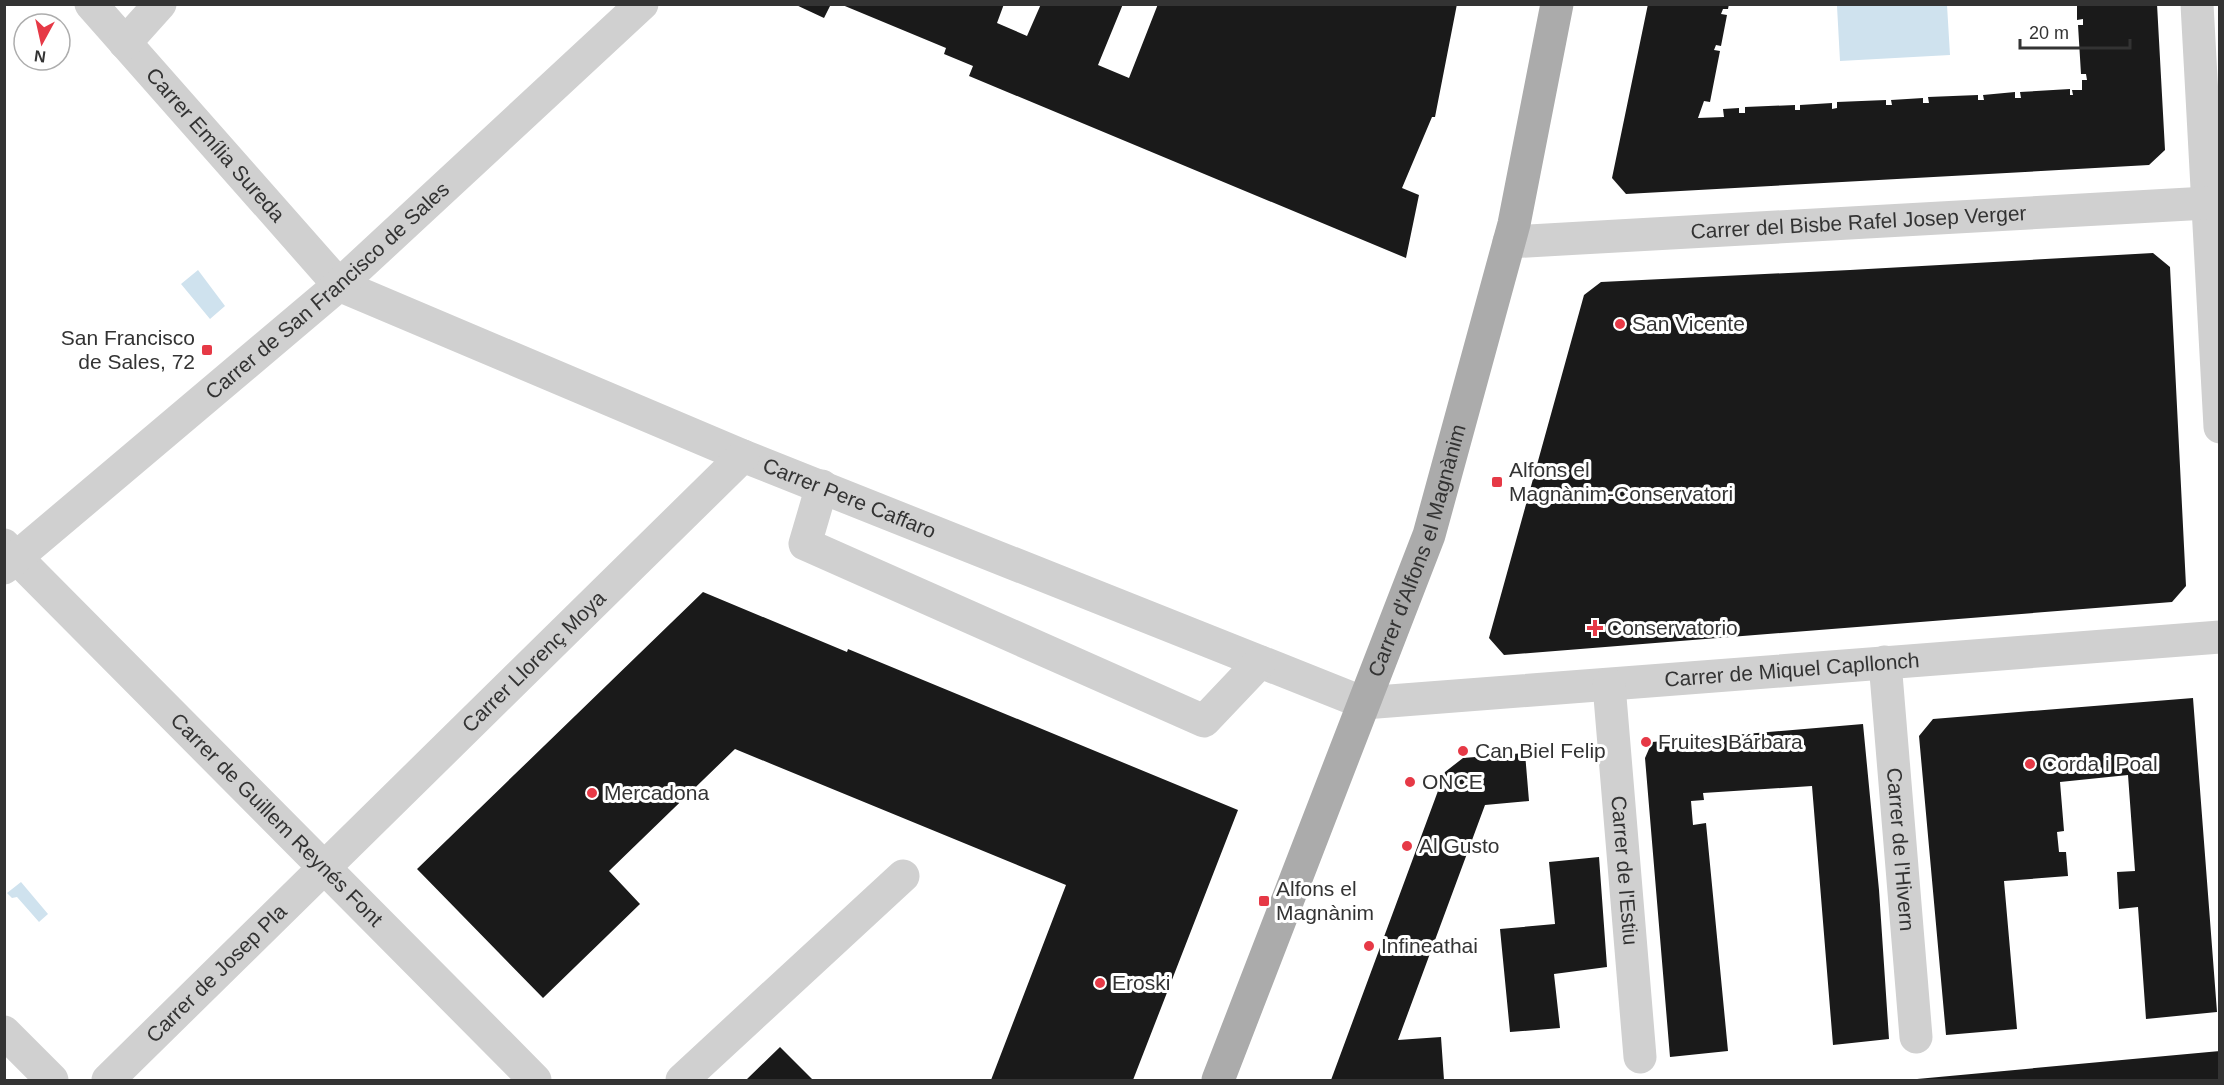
<svg xmlns="http://www.w3.org/2000/svg" width="2224" height="1085" viewBox="0 0 2224 1085" font-family="Arial,sans-serif">
  <style>
    .water { fill: #cfe2ee }
    .building { fill: #1a1a1a }
    .lines { fill: none; stroke-linecap: round; stroke-linejoin: round }
    .minor { stroke: #d0d0d0; stroke-width: 33 }
    .major { stroke: #ababab; stroke-width: 33 }
    .poi-dot { fill: #e63946; stroke: #fff; stroke-width: 2 }
    .labels { text-anchor: middle; stroke-width: 6; stroke-linejoin: round; paint-order: stroke }
    .street-label { font-size: 21px; fill: #333; stroke: #fff }
    .poi-label { font-size: 21px; fill: #333; stroke: #fff; text-anchor: start }
  </style>
  <rect width="100%" height="100%" fill="#fff"/>
  <!-- water -->
  <path class="water" d="M1865,5H1947L1950,55L1840,61L1837,6Z
    M198,270L225,306L210,319L181,284Z
    M21,882L48,914L39,922L17,897L12,898L7,893Z"/>
  <!-- building -->
  <path class="building" d="M794,4H831L824,18Z
    M840,4H1004L997,23L1027,36L1041,4H1123L1098,65L1129,78L1158,4H1457L1435,117H1432L1402,188L1419,195L1406,258L969,76L973,66L944,54L946,48Z
    M1648,4H1729L1728,9H1723L1721,14L1727,15L1721,46L1716,45L1714,50L1720,51L1710,102L1704,101L1698,118L1724,117L1723,109L1739,108V113H1745V107L1795,105V110H1800V105L1832,103V109L1837,108V102L1886,100V105H1892L1891,100L1923,98V103H1929L1928,97L1978,95V100H1984L1983,95L2015,92V98H2021L2020,92L2070,89V95H2073L2072,90H2082V80H2087L2086,74H2081L2078,25H2083V19L2077,20V4H2157L2165,150L2149,165L1626,194L1612,178Z
    M2153,253L2170,267L2186,586L2172,602L1504,655L1489,638L1584,295L1601,282L1850,270Z
    M703,592L847,652L848,649L1238,810L1133,1080H991L1066,885L735,749L609,871L640,904L543,998L417,869Z
    M2193,698L2217,1012L2146,1019L2138,907L2119,909L2117,872L2135,871L2128,775L2060,782L2064,831L2057,832L2059,852H2066L2068,876L2004,881L2017,1029L1946,1035L1919,736L1933,719Z
    M1863,724L1879,890L1889,1039L1833,1045L1812,786L1703,793L1704,800L1691,801L1693,825L1706,823L1728,1051L1670,1057L1645,758L1652,742Z
    M1525,753L1529,801L1485,805L1398,1040L1441,1037L1444,1080H1331L1445,772L1463,758Z
    M1599,857L1607,967L1554,974L1560,1028L1510,1032L1500,929L1555,924L1549,862Z
    M780,1047L813,1080H746Z
    M2220,1051V1080H1917V1079Z"/>
  <g class="lines">
    <!-- minor -->
    <g class="minor">
      <path id="s1" d="M91,4L339,285L743,456L1364,703L2220,637"/>
      <path d="M2197,4L2220,427"/>
      <path d="M125,43L160,4"/>
      <path id="s2" d="M1509,242L2207,203"/>
      <path d="M822,486L805,544L1204,721L1260,662"/>
      <path id="s3" d="M4,545L535,1080"/>
      <path id="s4" d="M4,568L339,285L642,4"/>
      <path id="s5" d="M1885,662L1916,1037"/>
      <path id="s6" d="M1609,685L1640,1057"/>
      <path d="M4,1032L52,1080"/>
      <path id="s7" d="M108,1080L743,456"/>
      <path d="M682,1080L903,876"/>
    </g>
    <!-- major -->
    <path class="major" id="s8" d="M1218,1080L1429,535L1514,224L1557,4"/>
  </g>
  <!-- markers -->
  <g class="poi-dot">
    <circle cx="1620" cy="324" r="6"/>
    <rect x="201" y="344" width="12" height="12" rx="3"/>
    <rect x="1491" y="476" width="12" height="12" rx="3"/>
    <path d="M1592 619h6v6h6v6h-6v6h-6v-6h-6v-6h6z"/>
    <circle cx="1646" cy="742" r="6"/>
    <circle cx="1463" cy="751" r="6"/>
    <circle cx="2030" cy="764" r="6"/>
    <circle cx="1410" cy="782" r="6"/>
    <circle cx="592" cy="793" r="6"/>
    <circle cx="1407" cy="846" r="6"/>
    <rect x="1258" y="895" width="12" height="12" rx="3"/>
    <circle cx="1369" cy="946" r="6"/>
    <circle cx="1100" cy="983" r="6"/>
  </g>
  <g class="labels">
    <!-- street labels -->
    <g class="street-label">
      <text dy="7" stroke="none"><textPath href="#s1" startOffset="188">Carrer Emília Sureda</textPath></text>
      <text dy="7" stroke="none"><textPath href="#s2" startOffset="350">Carrer del Bisbe Rafel Josep Verger</textPath></text>
      <text dy="7" stroke="none"><textPath href="#s4" startOffset="426">Carrer de San Francisco de Sales</textPath></text>
      <text dy="7" stroke="none"><textPath href="#s1" startOffset="928">Carrer Pere Caffaro</textPath></text>
      <text dy="7" stroke="none"><textPath href="#s8" startOffset="566">Carrer d'Alfons el Magnànim</textPath></text>
      <text dy="7" stroke="none"><textPath href="#s7" startOffset="597">Carrer Llorenç Moya</textPath></text>
      <text dy="7" stroke="none"><textPath href="#s1" startOffset="1911">Carrer de Miquel Capllonch</textPath></text>
      <text dy="7" stroke="none"><textPath href="#s3" startOffset="387">Carrer de Guillem Reynés Font</textPath></text>
      <text dy="7" stroke="none"><textPath href="#s5" startOffset="188">Carrer de l'Hivern</textPath></text>
      <text dy="7" stroke="none"><textPath href="#s6" startOffset="186">Carrer de l'Estiu</textPath></text>
      <text dy="7" stroke="none"><textPath href="#s7" startOffset="152">Carrer de Josep Pla</textPath></text>
    </g>
    <!-- poi labels -->
    <g class="poi-label">
      <text x="1632" y="331">San Vicente</text>
      <text x="195" y="345" text-anchor="end">San Francisco<tspan x="195" dy="24">de Sales, 72</tspan></text>
      <text x="1509" y="477">Alfons el<tspan x="1509" dy="24">Magnànim-Conservatori</tspan></text>
      <text x="1607" y="635">Conservatorio</text>
      <text x="1658" y="749">Fruites Bárbara</text>
      <text x="1475" y="758">Can Biel Felip</text>
      <text x="2042" y="771">Corda i Poal</text>
      <text x="1422" y="789">ONCE</text>
      <text x="604" y="800">Mercadona</text>
      <text x="1419" y="853">Al Gusto</text>
      <text x="1276" y="896">Alfons el<tspan x="1276" dy="24">Magnànim</tspan></text>
      <text x="1381" y="953">Infineathai</text>
      <text x="1112" y="990">Eroski</text>
    </g>
  </g>
  <!-- border -->
  <rect width="2224" height="1085" fill="none" stroke="#333333" stroke-width="12"/>
  <!-- north arrow -->
  <g transform="translate(42 42) rotate(188)"><circle r="28" fill="#ffffff" stroke="#adadad" stroke-width="1.5"/>
  <path d="M0-4.5L10 22L0 15L-10 22Z" fill="#e63946"/>
  <text y="-9" font-size="16" font-weight="bold" text-anchor="middle" fill="#333333">N</text>
  </g>
  <!-- scale -->
  <path d="M2020 39v9h110v-9" fill="none" stroke="#333333" stroke-width="3"/>
  <text x="2029" y="39" font-size="18" fill="#333333" stroke="#ffffff" stroke-width="4.5" paint-order="stroke">20 m</text>
</svg>
